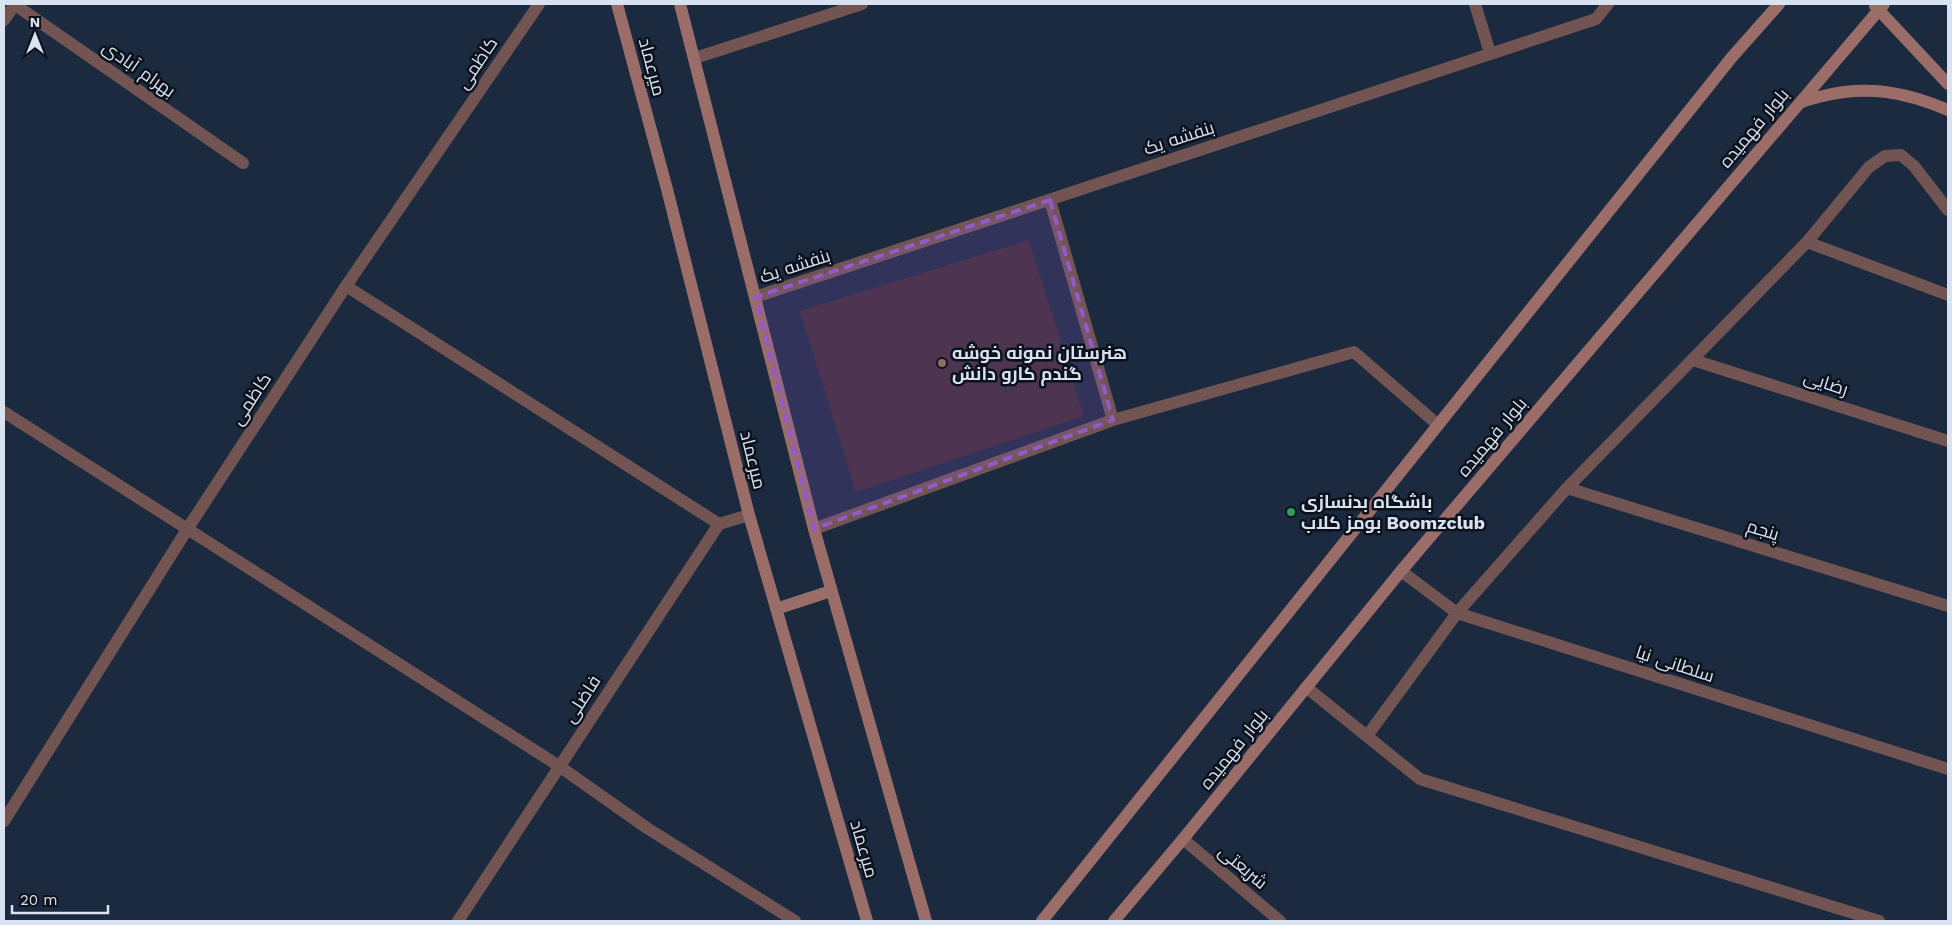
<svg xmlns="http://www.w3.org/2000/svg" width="1952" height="925" viewBox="0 0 1952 925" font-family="'Work Sans',Cairo,sans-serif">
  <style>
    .education { fill: #3c2b33 }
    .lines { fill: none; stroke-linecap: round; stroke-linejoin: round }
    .street { stroke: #725552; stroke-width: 12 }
    .secondary { stroke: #9a6d68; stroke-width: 12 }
    .marked { fill: #925acb; fill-opacity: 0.2; stroke: #925acb; stroke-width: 4; stroke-dasharray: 10 6; stroke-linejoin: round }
    .education-dot { fill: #8d6e63; stroke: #0c121c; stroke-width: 2 }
    .leisure-dot { fill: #2e9e5b; stroke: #0c121c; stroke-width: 2 }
    .labels { text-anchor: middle; stroke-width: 5; stroke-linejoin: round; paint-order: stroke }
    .street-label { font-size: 18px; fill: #d8e2f0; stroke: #0c121c }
    .poi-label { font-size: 18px; font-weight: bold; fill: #d8e2f0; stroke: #0c121c; text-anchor: start }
  </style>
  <rect width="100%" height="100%" fill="#1b2a3f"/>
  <!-- education -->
  <path class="education" d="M1029,240L1084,416L856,492L800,311Z"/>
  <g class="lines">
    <!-- street -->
    <path class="street" d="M14,4L243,163
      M1475,4L1490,53
      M4,20L15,4
      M695,58L862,4
      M1807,242L1948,295
      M346,286L719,524
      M755,297L1596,19L1608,4
      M1693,360L1948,441
      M4,412L559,766L647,828L795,921
      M1113,420L1354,352L1437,424
      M1567,488L1948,606
      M814,529L1113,420L1050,200
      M1401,571L1457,613L1948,769
      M1306,687L1420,779L1879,921
      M1367,736L1457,613L1567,488L1807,242L1869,167L1885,156L1901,155L1914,166L1948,210
      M4,821L188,528L346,286L539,4
      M1183,839L1280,921
      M458,921L719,524L749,515"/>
    <!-- secondary -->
    <path class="secondary" d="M617,4L667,189L749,515L867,921
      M680,4L814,529L926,921
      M1875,6L1948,84
      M1800,103C1807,99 1815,98 1823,96C1868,85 1906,92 1948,110
      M776,609L831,591
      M1042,921L1732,57L1779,4
      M1114,921L1183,839L1401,571L1884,4"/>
  </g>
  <!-- marked area -->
  <path class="marked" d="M1050,200L1113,420L814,529L755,297Z"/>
  <!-- markers -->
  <circle class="education-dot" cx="942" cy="363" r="5"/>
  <circle class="leisure-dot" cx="1291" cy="512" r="5"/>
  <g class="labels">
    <!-- street labels -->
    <g class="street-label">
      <text transform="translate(477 63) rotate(-56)" y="6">کاظمی</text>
      <text transform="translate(652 67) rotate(75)" y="6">میرعماد</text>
      <text transform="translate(139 69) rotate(35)" y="6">بهرام آبادی</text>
      <text transform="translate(1754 128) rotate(-50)" y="6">بلوار فهمیده</text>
      <text transform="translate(1179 138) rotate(-18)" y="6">بنفشه یک</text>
      <text transform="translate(795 266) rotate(-18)" y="6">بنفشه یک</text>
      <text transform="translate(1826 383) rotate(18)" y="6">رضایی</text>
      <text transform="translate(251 399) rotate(-57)" y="6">کاظمی</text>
      <text transform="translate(1492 437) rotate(-50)" y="6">بلوار فهمیده</text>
      <text transform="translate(753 460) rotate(76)" y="6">میرعماد</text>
      <text transform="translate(1763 530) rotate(17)" y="6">پنجم</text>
      <text transform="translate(1675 664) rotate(18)" y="6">سلطانی نیا</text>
      <text transform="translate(582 699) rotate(-57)" y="6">فاضلی</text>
      <text transform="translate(1234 749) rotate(-51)" y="6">بلوار فهمیده</text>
      <text transform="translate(864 849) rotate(74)" y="6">میرعماد</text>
      <text transform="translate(1243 867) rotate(40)" y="6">شریعتی</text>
    </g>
    <!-- poi labels -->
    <g class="poi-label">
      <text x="952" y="359">هنرستان نمونه خوشه<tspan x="952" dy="21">گندم کارو دانش</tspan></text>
      <text x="1301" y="508">باشگاه بدنسازی<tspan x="1301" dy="21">بومز کلاب Boomzclub</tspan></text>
    </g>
  </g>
  <!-- border -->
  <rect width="1952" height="925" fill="none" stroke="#d8e2f0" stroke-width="10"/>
  <!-- north arrow -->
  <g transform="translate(35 35)" stroke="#0c121c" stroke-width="4" paint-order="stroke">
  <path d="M0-4L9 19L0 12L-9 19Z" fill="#d8e2f0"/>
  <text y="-8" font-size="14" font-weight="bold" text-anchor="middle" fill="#d8e2f0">N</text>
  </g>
  <!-- scale -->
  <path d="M12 905v8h96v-8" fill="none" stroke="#d8e2f0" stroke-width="2.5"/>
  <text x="20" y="905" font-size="15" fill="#d8e2f0" stroke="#0c121c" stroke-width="4" paint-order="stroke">20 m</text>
</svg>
